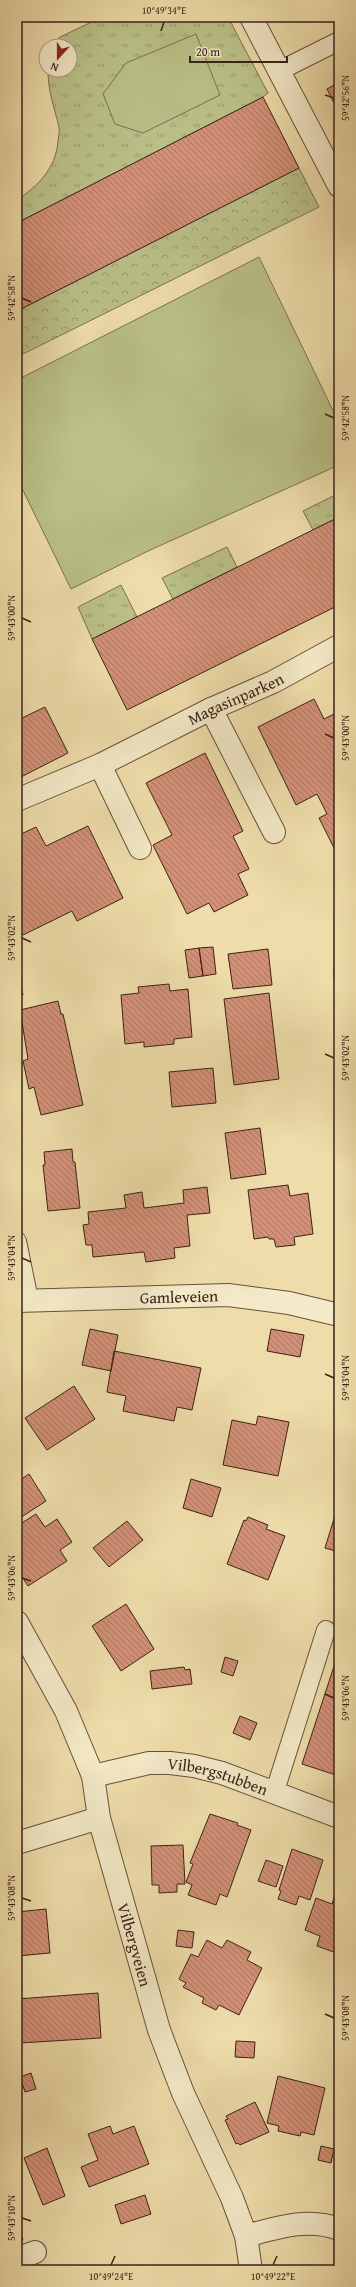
<svg xmlns="http://www.w3.org/2000/svg" width="356" height="2287" viewBox="0 0 356 2287" font-family="'Gentium Book Plus',serif">
  <style>
    .grass { fill: url(#grass-tufts); stroke: #7a7150 }
    .forest { fill: url(#forest-crowns); stroke: #7a7150 }
    .green { fill: #bac088; stroke: #7a7150 }
    .building { fill: url(#building-back-hatch); stroke: #3a2217 }
    .lines { fill: none; stroke-linecap: round; stroke-linejoin: round }
    .service-casing { stroke: #67513c; stroke-width: 20 }
    .pedestrian-casing { stroke: #67513c; stroke-width: 24 }
    .minor-casing { stroke: #67513c; stroke-width: 24 }
    .service { stroke: #f4e9c8; stroke-width: 18 }
    .pedestrian { stroke: #f4e9c8; stroke-width: 22 }
    .minor { stroke: #f4e9c8; stroke-width: 22 }
    .ticks { fill: none; stroke: #3a2217; stroke-width: 1.5 }
    .labels { text-anchor: middle; stroke-width: 3.5; stroke-linejoin: round; paint-order: stroke }
    .street-label { font-size: 16px; fill: #3a2217; stroke: #f4e9c8 }
    .neatline { fill: none; stroke: #3a2217; stroke-width: 1.5 }
    .ticks-label { font-size: 10px; text-anchor: middle; fill: #3a2217 }
  </style>
  <defs>
    <pattern id="grass-tufts" width="24" height="20" patternUnits="userSpaceOnUse"><rect width="24" height="20" fill="#bac088"/><path d="M3 7l-1-3M5 7V3M7 7l1-3M15 17l-1-3M17 17v-4M19 17l1-3" fill="none" stroke="#989c6e"/></pattern>
    <pattern id="forest-crowns" width="20" height="18" patternUnits="userSpaceOnUse"><rect width="20" height="18" fill="#bac088"/><path d="M2 6a3 3 0 1 1 6 0M12 15a3 3 0 1 1 6 0" fill="none" stroke="#989c6e"/></pattern>
    <pattern id="building-back-hatch" width="6" height="6" patternUnits="userSpaceOnUse"><rect width="6" height="6" fill="#d49076"/><path d="M-1 5l2 2M0 0l6 6M5-1l2 2" fill="none" stroke="#ad7560"/></pattern>
  </defs>
  <rect width="100%" height="100%" fill="#eda"/>
  <filter id="stains"><feTurbulence type="fractalNoise" baseFrequency=".005" numOctaves="4"/><feColorMatrix values="0 0 0 0 .2 0 0 0 0 .09 0 0 0 0 .02 0 0 0 .5 -.17"/></filter>
  <radialGradient id="worn" r=".72"><stop offset=".6" stop-color="#630" stop-opacity="0"/><stop offset="1" stop-color="#630" stop-opacity=".3"/></radialGradient>
  <!-- grass -->
  <path class="grass" d="M102,17H228L268,93L263,97L17,223V200C39,185 55,169 58,142C58,137 60,132 59,127C54,106 48,92 48,70H70V46H53L60,37Z
    M339,493V517L313,530L303,511Z
    M227,547L237,567L173,599L162,578Z
    M121,585L137,617L92,639L78,607Z"/>
  <!-- forest -->
  <path class="forest" d="M299,168L319,207L17,357V311Z"/>
  <!-- green -->
  <path class="green" d="M196,34L220,95L143,133L115,124L103,94L126,63Z
    M259,257L339,423V465L148,551L71,589L17,478V380Z"/>
  <!-- building -->
  <path class="building" d="M339,82V113L327,89Z
    M263,97L299,168L17,311V223Z
    M339,517V605L127,710L92,639Z
    M314,699L324,719L336,713L339,718V858L319,818L327,814L317,794L296,805L258,727Z
    M45,707L68,753L17,779V717L18,720Z
    M205,753L243,831L233,836L249,869L238,874L248,895L214,912L209,903L187,914L153,845L172,835L146,783Z
    M88,826L123,898L77,921L72,911L23,935L17,923V836L36,827L46,846Z
    M335,937H339V978H334Z
    M213,947L216,974L203,976L199,948Z
    M199,948L203,976L189,978L185,950Z
    M268,949L272,985L233,989L228,954Z
    M17,968L23,995L17,996Z
    M169,984L170,991L188,989L192,1037L174,1039V1044L144,1047V1042L125,1044L121,995L139,993L138,987Z
    M269,993L279,1079L234,1085L224,999Z
    M58,1001L61,1014H63L83,1105L41,1115L34,1087L29,1089L23,1061L28,1059L20,1010Z
    M213,1068L216,1103L172,1107L169,1072Z
    M260,1128L266,1174L231,1179L225,1133Z
    M72,1149L73,1162H75L80,1208L48,1211L43,1165H45L44,1152Z
    M288,1185L290,1196L308,1193L313,1234L294,1237L295,1245L276,1247L274,1239H269L268,1237L254,1239L248,1190Z
    M207,1187L210,1213L187,1215L190,1246L174,1248L175,1258L146,1262L144,1252L93,1257L92,1245H86L83,1225L89,1224L88,1212L126,1208L124,1195L142,1192L144,1208L184,1203L183,1190Z
    M90,1329L118,1335L111,1371L82,1365Z
    M271,1329L304,1335L300,1357L267,1351Z
    M114,1351L201,1368L192,1410L177,1407L174,1421L123,1411L126,1396L107,1392Z
    M74,1386L95,1419L47,1450L25,1418Z
    M258,1416L289,1422L278,1476L223,1465L232,1420L256,1425Z
    M29,1474L46,1501L20,1518L17,1513V1482Z
    M191,1479L221,1488L212,1517L183,1508Z
    M337,1509H339V1552L325,1548Z
    M36,1514L45,1527L57,1519L72,1542L60,1550L67,1561L28,1586L17,1569V1526Z
    M248,1517L268,1525L266,1529L285,1536L268,1580L227,1564L244,1520L246,1521Z
    M127,1521L143,1540L109,1567L93,1548Z
    M126,1604L154,1649L121,1671L92,1626Z
    M339,1651V1776L302,1764Z
    M225,1657L238,1661L233,1676L221,1672Z
    M184,1667L185,1670L190,1669L192,1684L152,1689L150,1671Z
    M240,1716L257,1723L250,1740L233,1733Z
    M210,1814L238,1823L237,1825L251,1830L227,1897L220,1894L216,1905L188,1895L192,1885L186,1882L193,1864L190,1863Z
    M183,1845L185,1884H177V1892L159,1893V1885H152L151,1846Z
    M292,1849L323,1860L310,1900L299,1896L296,1905L278,1899L281,1891L279,1890Z
    M266,1860L283,1866L276,1887L258,1881Z
    M339,1882V1954L317,1946L320,1936L305,1930L316,1898L332,1904Z
    M46,1909L50,1953L17,1956V1912Z
    M178,1930L194,1932L192,1948L176,1946Z
    M207,1940L222,1948L227,1940L251,1952L247,1960L262,1968L239,2015L219,2005L216,2010L202,2003L204,1998L183,1987L186,1983L179,1979L191,1954L198,1957Z
    M98,1993L101,2038L20,2043L19,2028H17V1999Z
    M236,2041L255,2042L254,2058L235,2057Z
    M31,2073L36,2089L25,2092L20,2077Z
    M278,2076L325,2088L314,2135L301,2132L300,2136L278,2131L279,2126L267,2123Z
    M255,2102L269,2132L240,2145L238,2143L236,2144L225,2120L228,2119L226,2116Z
    M110,2126L113,2134L134,2126L149,2164L89,2187L81,2167L98,2160L88,2134Z
    M321,2146L334,2149L331,2163L318,2160Z
    M47,2148L65,2196L43,2205L24,2158Z
    M145,2195L151,2214L121,2224L115,2205Z
    M17,2225L23,2240L17,2242Z"/>
  <g class="lines">
    <!-- service casing -->
    <g class="service-casing">
      <path id="service" d="M279,71L339,41
        M17,1241L29,1300
        M274,1794L326,1630"/>
    </g>
    <!-- pedestrian casing -->
    <g class="pedestrian-casing">
      <g id="pedestrian">
        <path d="M211,709L274,832"/>
        <path d="M100,765L140,848"/>
        <path id="s1" d="M17,800L100,765L211,709L273,682L339,646"/>
      </g>
    </g>
    <!-- minor casing -->
    <g class="minor-casing">
      <g id="minor">
        <path d="M251,17L339,186"/>
        <path id="s2" d="M17,1301L228,1295L289,1303L339,1315"/>
        <path id="s3" d="M17,1622L66,1711L93,1776L99,1818L159,2030L183,2093L232,2198L246,2236L251,2270"/>
        <path id="s4" d="M93,1776L149,1763H170L194,1766L222,1773L339,1817"/>
        <path d="M17,1843L99,1818"/>
        <path d="M246,2236C276,2228 308,2217 339,2229"/>
        <path d="M17,2259L35,2252"/>
      </g>
    </g>
    <!-- service -->
    <use href="#service" class="service"/>
    <!-- pedestrian -->
    <use href="#pedestrian" class="pedestrian"/>
    <!-- minor -->
    <use href="#minor" class="minor"/>
  </g>
  <!-- ticks -->
  <path class="ticks" d="M161,31L164,22M325,95L334,98M22,298L31,302M325,414L334,418M22,618L31,622M325,734L334,738M22,938L31,942M325,1054L334,1058M22,1258L31,1262M325,1374L334,1378M22,1578L31,1581M325,1694L334,1698M22,1898L31,1901M325,2014L334,2018M22,2218L31,2221M111,2265L115,2256M273,2265L277,2256"/>
  <g class="labels">
    <!-- street labels -->
    <g class="street-label">
      <text dy="6" stroke="none"><textPath href="#s1" startOffset="241">Magasinparken</textPath></text>
      <text dy="6" stroke="none"><textPath href="#s2" startOffset="162">Gamleveien</textPath></text>
      <text dy="6" stroke="none"><textPath href="#s4" startOffset="128">Vilbergstubben</textPath></text>
      <text dy="6" stroke="none"><textPath href="#s3" startOffset="346">Vilbergveien</textPath></text>
    </g>
  </g>
  <!-- margin -->
  <rect width="356" height="2287" fill="none" stroke="#eda" stroke-width="44"/>
  <!-- north arrow -->
  <g transform="translate(58 58) rotate(201)"><circle r="19" fill="#f4e9c8" stroke="#aa9981"/>
  <path d="M0-3L7 15L0 10L-7 15Z" fill="#8f2418"/>
  <text y="-6" font-size="11" font-weight="bold" text-anchor="middle" fill="#3a2217">N</text>
  </g>
  <!-- scale -->
  <path d="M190 56v6h97v-6" fill="none" stroke="#3a2217" stroke-width="2"/>
  <text x="196" y="56" font-size="12" fill="#3a2217" stroke="#f4e9c8" stroke-width="3" paint-order="stroke">20 m</text>
  <rect x="22" y="22" width="312" height="2243" class="neatline"/>
  <g class="ticks-label">
    <text x="164" y="14">10°49'34"E</text>
    <text transform="translate(345 98) rotate(-90)" y="4">59°42'56"N</text>
    <text transform="translate(11 298) rotate(-90)" y="4">59°42'58"N</text>
    <text transform="translate(345 418) rotate(-90)" y="4">59°42'58"N</text>
    <text transform="translate(11 618) rotate(-90)" y="4">59°43'00"N</text>
    <text transform="translate(345 738) rotate(-90)" y="4">59°43'00"N</text>
    <text transform="translate(11 938) rotate(-90)" y="4">59°43'02"N</text>
    <text transform="translate(345 1058) rotate(-90)" y="4">59°43'02"N</text>
    <text transform="translate(11 1258) rotate(-90)" y="4">59°43'04"N</text>
    <text transform="translate(345 1378) rotate(-90)" y="4">59°43'04"N</text>
    <text transform="translate(11 1578) rotate(-90)" y="4">59°43'06"N</text>
    <text transform="translate(345 1698) rotate(-90)" y="4">59°43'06"N</text>
    <text transform="translate(11 1898) rotate(-90)" y="4">59°43'08"N</text>
    <text transform="translate(345 2018) rotate(-90)" y="4">59°43'08"N</text>
    <text transform="translate(11 2218) rotate(-90)" y="4">59°43'10"N</text>
    <text x="111" y="2280">10°49'24"E</text>
    <text x="273" y="2280">10°49'22"E</text>
  </g>
  <rect width="100%" height="100%" filter="url(#stains)"/>
  <rect width="100%" height="100%" fill="url(#worn)"/>
</svg>
